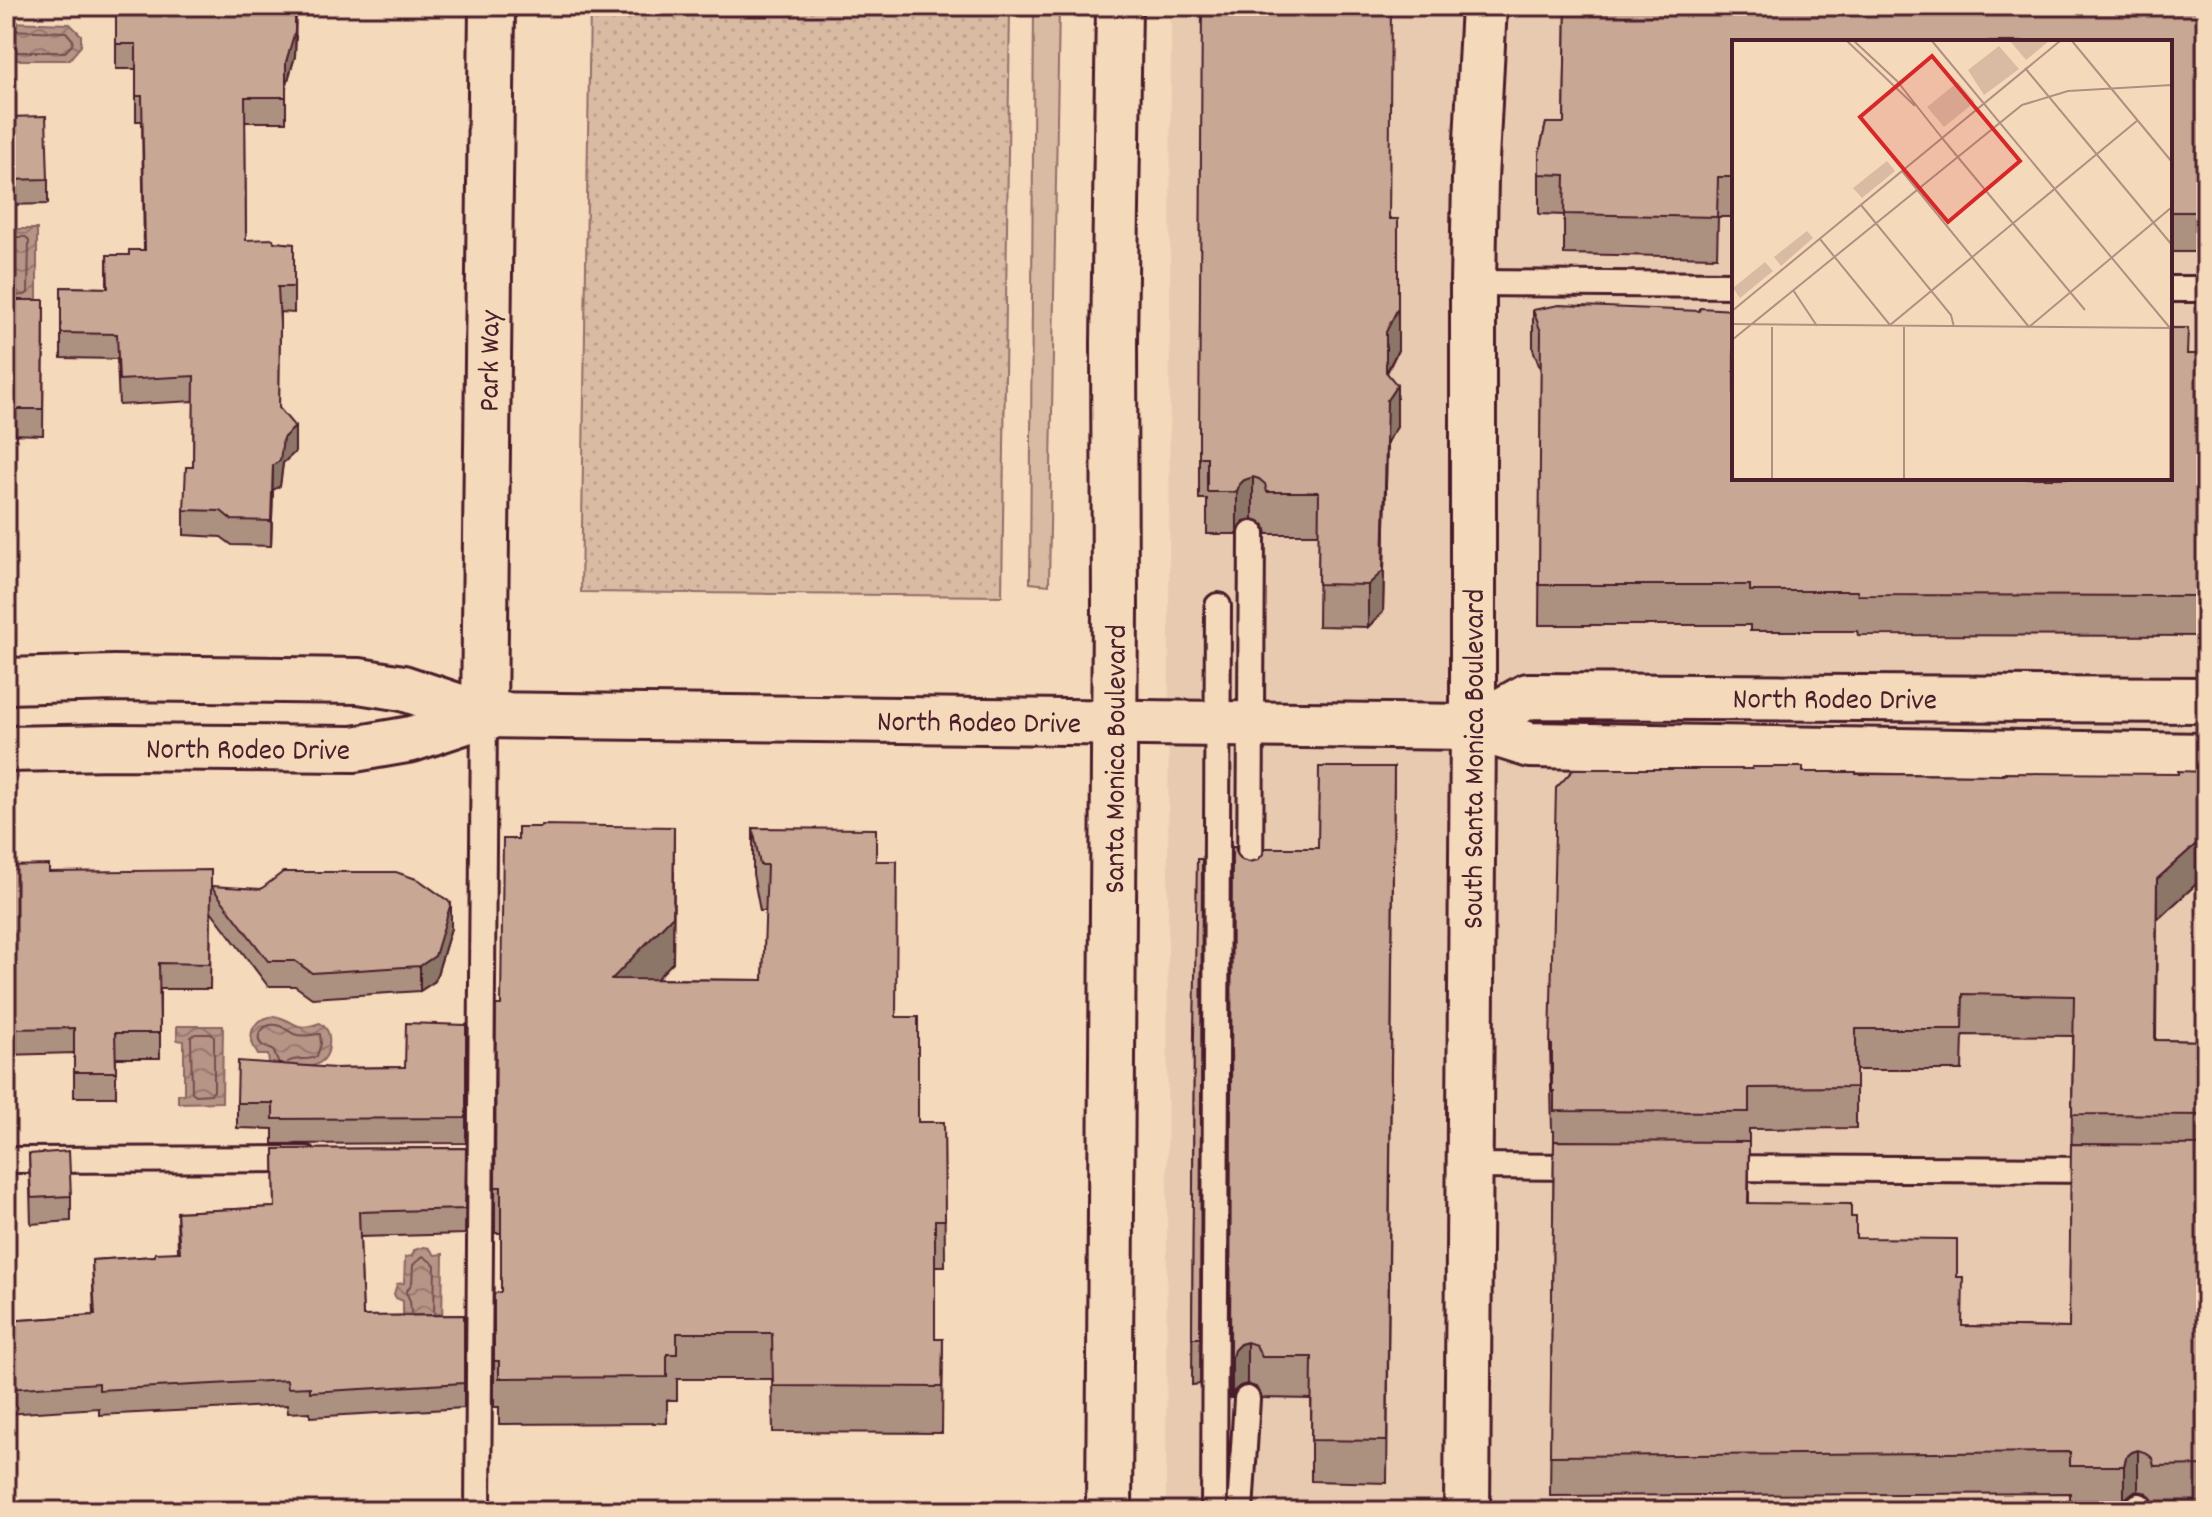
<svg xmlns="http://www.w3.org/2000/svg" width="2212" height="1517" viewBox="0 0 2212 1517" font-family="Dekko,sans-serif">
  <style>
    .built { fill: #e8cab0; fill-rule: evenodd }
    .grass { fill: #d9bba3; stroke: #926d67; stroke-width: 2 }
    .park { fill: url(#park-dots); stroke: #926d67; stroke-width: 2 }
    .water { fill: url(#water-waves); stroke: #8b6562; stroke-width: 2 }
    .lines { fill: none; stroke-linecap: round; stroke-linejoin: round }
    .shore { stroke: #754e4f; stroke-width: 2 }
    .lane-casing { stroke: #4a1f2b; stroke-width: 30 }
    .street-casing { stroke: #4a1f2b; stroke-width: 50 }
    .secondary-casing { stroke: #4a1f2b; stroke-width: 50 }
    .primary-casing { stroke: #4a1f2b; stroke-width: 50 }
    .lane { stroke: #f5d9bb; stroke-width: 24 }
    .street { stroke: #f5d9bb; stroke-width: 44 }
    .secondary { stroke: #f5d9bb; stroke-width: 44 }
    .primary { stroke: #f5d9bb; stroke-width: 44 }
    .wall { fill: #ac9080; stroke: #4a1f2b; stroke-width: 2; fill-rule: evenodd }
    .shaded-wall { fill: #8c7668; stroke: #4a1f2b; stroke-width: 2 }
    .building { fill: #c8a895; stroke: #4a1f2b; stroke-width: 2 }
    .labels { text-anchor: middle; stroke-width: 8; stroke-linejoin: round; paint-order: stroke }
    .street-label { font-size: 30px; fill: #4a1f2b; stroke: #f5d9bb }
    .inset-road { fill: none; stroke: #b18f81; stroke-width: 2 }
    .view { fill: #d62828; fill-opacity: 0.15; stroke: #d62828; stroke-width: 4 }
    .inset-edge { fill: none; stroke: #4a1f2b; stroke-width: 4 }
  </style>
  <defs>
    <pattern id="park-dots" width="8" height="8" patternUnits="userSpaceOnUse" patternTransform="scale(2)"><rect width="8" height="8" fill="#d9bba3"/><path d="M2 2h.1M6 6h.1" fill="none" stroke="#bca08c" stroke-width="1.8" stroke-linecap="round"/></pattern>
    <pattern id="water-waves" width="16" height="10" patternUnits="userSpaceOnUse" patternTransform="scale(2)"><rect width="16" height="10" fill="#b69486"/><path d="M0 5q4-4 8 0t8 0" fill="none" stroke="#96786e"/></pattern>
  </defs>
  <rect width="100%" height="100%" fill="#f5d9bb"/>
  <filter id="ink" filterUnits="userSpaceOnUse"><feTurbulence type="fractalNoise" baseFrequency=".0125" numOctaves="2"/><feDisplacementMap in="SourceGraphic" scale="16" xChannelSelector="R" yChannelSelector="G"/><feConvolveMatrix kernelMatrix="1 2 1 2 8 2 1 2 1" color-interpolation-filters="sRGB"/></filter>
  <g filter="url(#ink)">
    <!-- built -->
    <path class="built" d="M1171,6H2206V1511H1166ZM1734,42H2170V478H1734Z"/>
    <!-- grass -->
    <path class="grass" d="M1034,6H1059L1049,585L1030,583Z"/>
    <!-- park -->
    <path class="park" d="M590,6H1010L1002,596L581,592Z"/>
    <!-- water -->
    <path class="water" d="M9,22L70,24L81,35V46L69,60H6V24Z
      M6,229H37V303H6Z
      M274,1016C297,1020 293,1033 320,1023C329,1029 330,1036 329,1046C327,1073 293,1068 273,1070L269,1063L268,1055H258C246,1036 250,1020 274,1016Z
      M177,1026H223L222,1102L178,1103V1094H184V1041L177,1040Z
      M424,1247L429,1248L435,1255L443,1254L442,1327L403,1328V1301L396,1298L394,1294L397,1284L404,1283L405,1257L412,1256L414,1250Z"/>
    <g class="lines">
      <!-- shore -->
      <path class="shore" d="M6,30L66,32L73,40L72,45L65,52H6
        M6,237H26L29,241L28,293L25,295L6,296
        M195,1034H211L214,1037V1091L211,1094L196,1095L192,1092L191,1037Z
        M278,1062L273,1050C270,1048 265,1048 262,1045C254,1038 262,1027 270,1025C280,1023 286,1030 294,1034C304,1038 311,1034 320,1034L321,1044L317,1056C308,1062 298,1056 288,1062
        M411,1313L410,1301L406,1292L412,1283L413,1265L423,1256L435,1265L434,1313"/>
      <!-- lane casing -->
      <g class="lane-casing">
        <path id="lane" d="M1473,283L1734,285
          M2170,289H2206
          M1250,889L1252,534
          M6,1160L306,1159
          M1469,1166L1584,1167
          M1716,1168L2104,1170
          M2139,1506V1511
          M478,1511L484,715
          M1214,1511L1218,606
          M1240,1511L1247,1399"/>
      </g>
      <!-- street casing -->
      <g class="street-casing">
        <g id="street">
          <path id="s1" d="M484,715L492,6"/>
        </g>
      </g>
      <!-- secondary casing -->
      <g class="secondary-casing">
        <g id="secondary">
          <path id="s2" d="M6,681L114,678L359,681L403,688L484,715L1473,727L1530,745L2206,756"/>
          <path id="s3" d="M1473,727L1528,696L2206,700"/>
          <path id="s4" d="M6,749L114,747L354,749L412,739L484,715"/>
          <path id="s5" d="M1467,1511L1473,727V283L1475,179L1484,6"/>
        </g>
      </g>
      <!-- primary casing -->
      <g class="primary-casing">
        <g id="primary">
          <path id="s6" d="M1109,1511L1115,607L1114,343L1119,6"/>
        </g>
      </g>
      <!-- lane -->
      <use href="#lane" class="lane"/>
      <!-- street -->
      <use href="#street" class="street"/>
      <!-- secondary -->
      <use href="#secondary" class="secondary"/>
      <!-- primary -->
      <use href="#primary" class="primary"/>
    </g>
    <!-- wall -->
    <path class="wall" d="M116,6L296,36L295,56L286,87V122H245L246,240L294,244V313L280,312L279,408L295,452L283,463L280,486L273,490L271,546L232,545L221,537L184,535V510L193,467L194,401L119,405L117,359L61,358V287L107,288V255H129L144,250L142,121H136V69H116Z
      M1566,6H2206V259H2199V252H2170V42H1734V217H1718L1717,257L1564,254V215L1539,214V154L1546,123H1564Z
      M6,117L48,179V204L6,205Z
      M1390,219L1398,350L1387,373L1397,427L1387,442L1383,612L1368,627L1318,626L1319,534H1267L1265,526L1259,521L1253,519L1244,521L1239,527L1237,534H1207V499H1199V437Z
      M6,300H44L43,435L6,434Z
      M1533,310L1699,311L1734,478L2188,354H2206V636L1858,635L1857,631H1750V625H1539L1541,371L1533,349Z
      M1394,767L1387,1483L1311,1481V1399L1262,1398L1256,1387L1247,1384L1240,1386L1234,1391L1232,1398H1230L1232,847L1242,860L1249,862L1318,848Z
      M1803,772L1856,774L2002,775L2178,774L2206,772V875L2157,920L2156,1040L2206,1041V1506H2154L2152,1499L2147,1493L2138,1491L2132,1493L2126,1498L2124,1507H2070V1493L1550,1496L1554,1141V1131H1552L1550,1045ZM1963,1035L2073,1036L2069,1328L1962,1326L1957,1277L1856,1238L1851,1217L1749,1203V1129L1856,1128V1070H1962Z
      M753,828L876,861L896,1017L918,1122H944L945,1266H935V1339H943L942,1433L773,1432L772,1379H677V1400H667V1423L499,1424V1407H494V1361L501,1292V1233H495V1187L501,1005L674,873L673,962L656,979L763,980L766,911H760L753,874Z
      M1202,859L1200,1384L1192,1385L1194,1034Z
      M6,866L49,872L211,886L451,928L435,981L420,991L312,998L295,986H268L211,911L210,989H160V1058H116V1097H74V1053L6,1055Z
      M466,1025V1143L273,1144V1129L237,1128V1103L335,1068L405,1067Z
      M466,1148L465,1234L360,1237L363,1316L464,1315V1408L310,1417V1412L288,1413L287,1405L99,1415V1408L6,1414V1321L94,1315L92,1260L155,1256L178,1252L177,1212L275,1207L274,1149Z
      M29,1154L71,1196V1221L31,1224Z"/>
    <!-- shaded-wall -->
    <path class="shaded-wall" d="M296,11L295,56L286,87V122V62Z
      M1398,219V350L1386,373V332Z
      M1397,385V427L1387,442L1383,612L1368,627V585L1387,400Z
      M295,427V452L283,463L280,486L273,490L271,546L273,465L283,438Z
      M1253,477V519L1244,521L1239,527L1237,534V492L1239,485L1244,480Z
      M674,827L673,962L612,1025V979Z
      M2206,835V875L2157,920V879Z
      M451,903V928L435,981L420,991V966Z
      M1247,1342V1384L1240,1386L1234,1391L1232,1398V1357L1234,1350L1240,1344Z
      M2138,1450V1491L2132,1493L2126,1498L2124,1507V1466L2126,1457L2132,1452Z"/>
    <!-- building -->
    <path class="building" d="M116,6H295V31L286,62V97H245L246,240L273,239L274,242L294,244V287H278L280,324L279,408L295,427L283,438L280,461L273,465L271,521L232,520L221,511L184,510L186,467H193L194,376L119,380L117,334L61,333V287L108,288L107,255H129V250H145L142,96H136V44H116Z
      M1202,6H1391L1389,219H1398V308L1386,332V372L1397,385L1387,400L1383,571L1368,585L1318,584L1319,492H1267L1265,484L1259,479L1253,477L1244,480L1239,485L1237,492H1207V457H1199V437Z
      M1566,6H2206V219H2199V212H2170V42H1734V177H1718L1717,217L1564,214L1565,175L1539,174V154L1546,123H1564Z
      M46,116L48,179L6,180V117Z
      M6,300H44L43,409H6Z
      M1559,305L1699,311L1700,308L1734,310V478H2170V328H2188L2187,354H2206V596L1858,595L1857,591H1750V585H1539L1541,332L1533,310Z
      M1319,767H1394L1387,1441L1311,1440L1312,1357H1262L1256,1345L1247,1342L1240,1344L1234,1350L1232,1357H1230L1232,847H1235L1237,854L1242,860L1249,862L1258,860L1263,854L1265,848H1318Z
      M1752,767H1803V772H1856V774L2003,775L2002,773L2178,774V771L2206,772V835L2157,879L2155,1040L2206,1041V1115L2072,1114L2074,996L1963,994L1962,1029H1856V1087L1749,1088V1112L1554,1111V1091H1552V1045H1550L1556,788L1574,769H1752Z
      M541,825L674,827L673,916L612,979L763,980L767,865H760L753,828L876,829V861H897L896,1017H918V1122H944L945,1220H935V1339H943L942,1387L773,1386L772,1333H677V1354H667V1377L499,1378V1361H494V1293L501,1292V1187H495L496,1005H501L503,839H518V827H541Z
      M1197,859H1202L1200,1338H1192L1194,1034Z
      M49,865V872L211,870V886L261,889L283,872H396L419,880L451,903L435,956L420,966L312,973L295,961H268L211,886L210,964L159,963L160,1033H115L116,1072H74V1028L6,1029V866Z
      M406,1023L466,1025V1118L273,1119V1103H237L238,1061L335,1068L405,1067Z
      M1554,1141L1749,1142L1748,1203L1851,1204V1217H1856V1238L1957,1239V1277H1963L1962,1326L2069,1328L2071,1144L2206,1145V1465L2154,1466L2152,1458L2147,1453L2138,1450L2132,1452L2126,1457L2124,1466H2070V1452L1550,1456Z
      M466,1148L465,1209L359,1212L363,1316L464,1315V1383L310,1392V1387L288,1388L287,1380L99,1390V1383L6,1389V1321L95,1315L92,1260L155,1256V1253L180,1252L177,1212L275,1207L274,1149Z
      M69,1151L71,1196L31,1198L29,1154Z"/>
  </g>
  <g class="labels">
    <!-- street labels -->
    <g class="street-label">
      <text dy="10" stroke="none"><textPath href="#s1" startOffset="354">Park Way</textPath></text>
      <text dy="10" stroke="none"><textPath href="#s3" startOffset="370">North Rodeo Drive</textPath></text>
      <text dy="10" stroke="none"><textPath href="#s2" startOffset="978">North Rodeo Drive</textPath></text>
      <text dy="10" stroke="none"><textPath href="#s4" startOffset="242">North Rodeo Drive</textPath></text>
      <text dy="10" stroke="none"><textPath href="#s6" startOffset="752">Santa Monica Boulevard</textPath></text>
      <text dy="10" stroke="none"><textPath href="#s5" startOffset="752">South Santa Monica Boulevard</textPath></text>
    </g>
  </g>
  <!-- overview -->
  <g transform="translate(1732 40)">
    <rect width="440" height="440" fill="#f5d9bb"/>
    <path d="M278,1H317L294,20ZM267,6L287,29L252,55L236,30ZM226,42L243,62L212,87L195,67ZM155,121L163,131L130,158L121,148ZM75,191L81,198L49,226L42,217ZM33,222L41,231L8,258L1,248Z" fill="#d9bba3"/>
    <path class="inset-road" d="M115,1L183,66M122,1L165,41L210,98M200,1L438,288M340,1L440,122M293,28L440,205M210,98L353,270M170,131L297,287L440,167M129,165L219,275L222,287M88,199L158,285L406,80M61,250L85,286M0,271L328,1M0,284L440,288M438,288V439M0,300L290,65L336,51L440,45M40,439V287M172,439V287"/>
    <path class="view" d="M200,16L288,121L216,182L128,77Z"/>
    <rect width="440" height="440" class="inset-edge"/>
  </g>
  <!-- margin -->
  <rect width="2212" height="1517" fill="none" stroke="#f5d9bb" stroke-width="32"/>
  <rect x="16" y="16" width="2180" height="1485" fill="none" stroke="#4a1f2b" stroke-width="3" filter="url(#ink)"/>
</svg>
